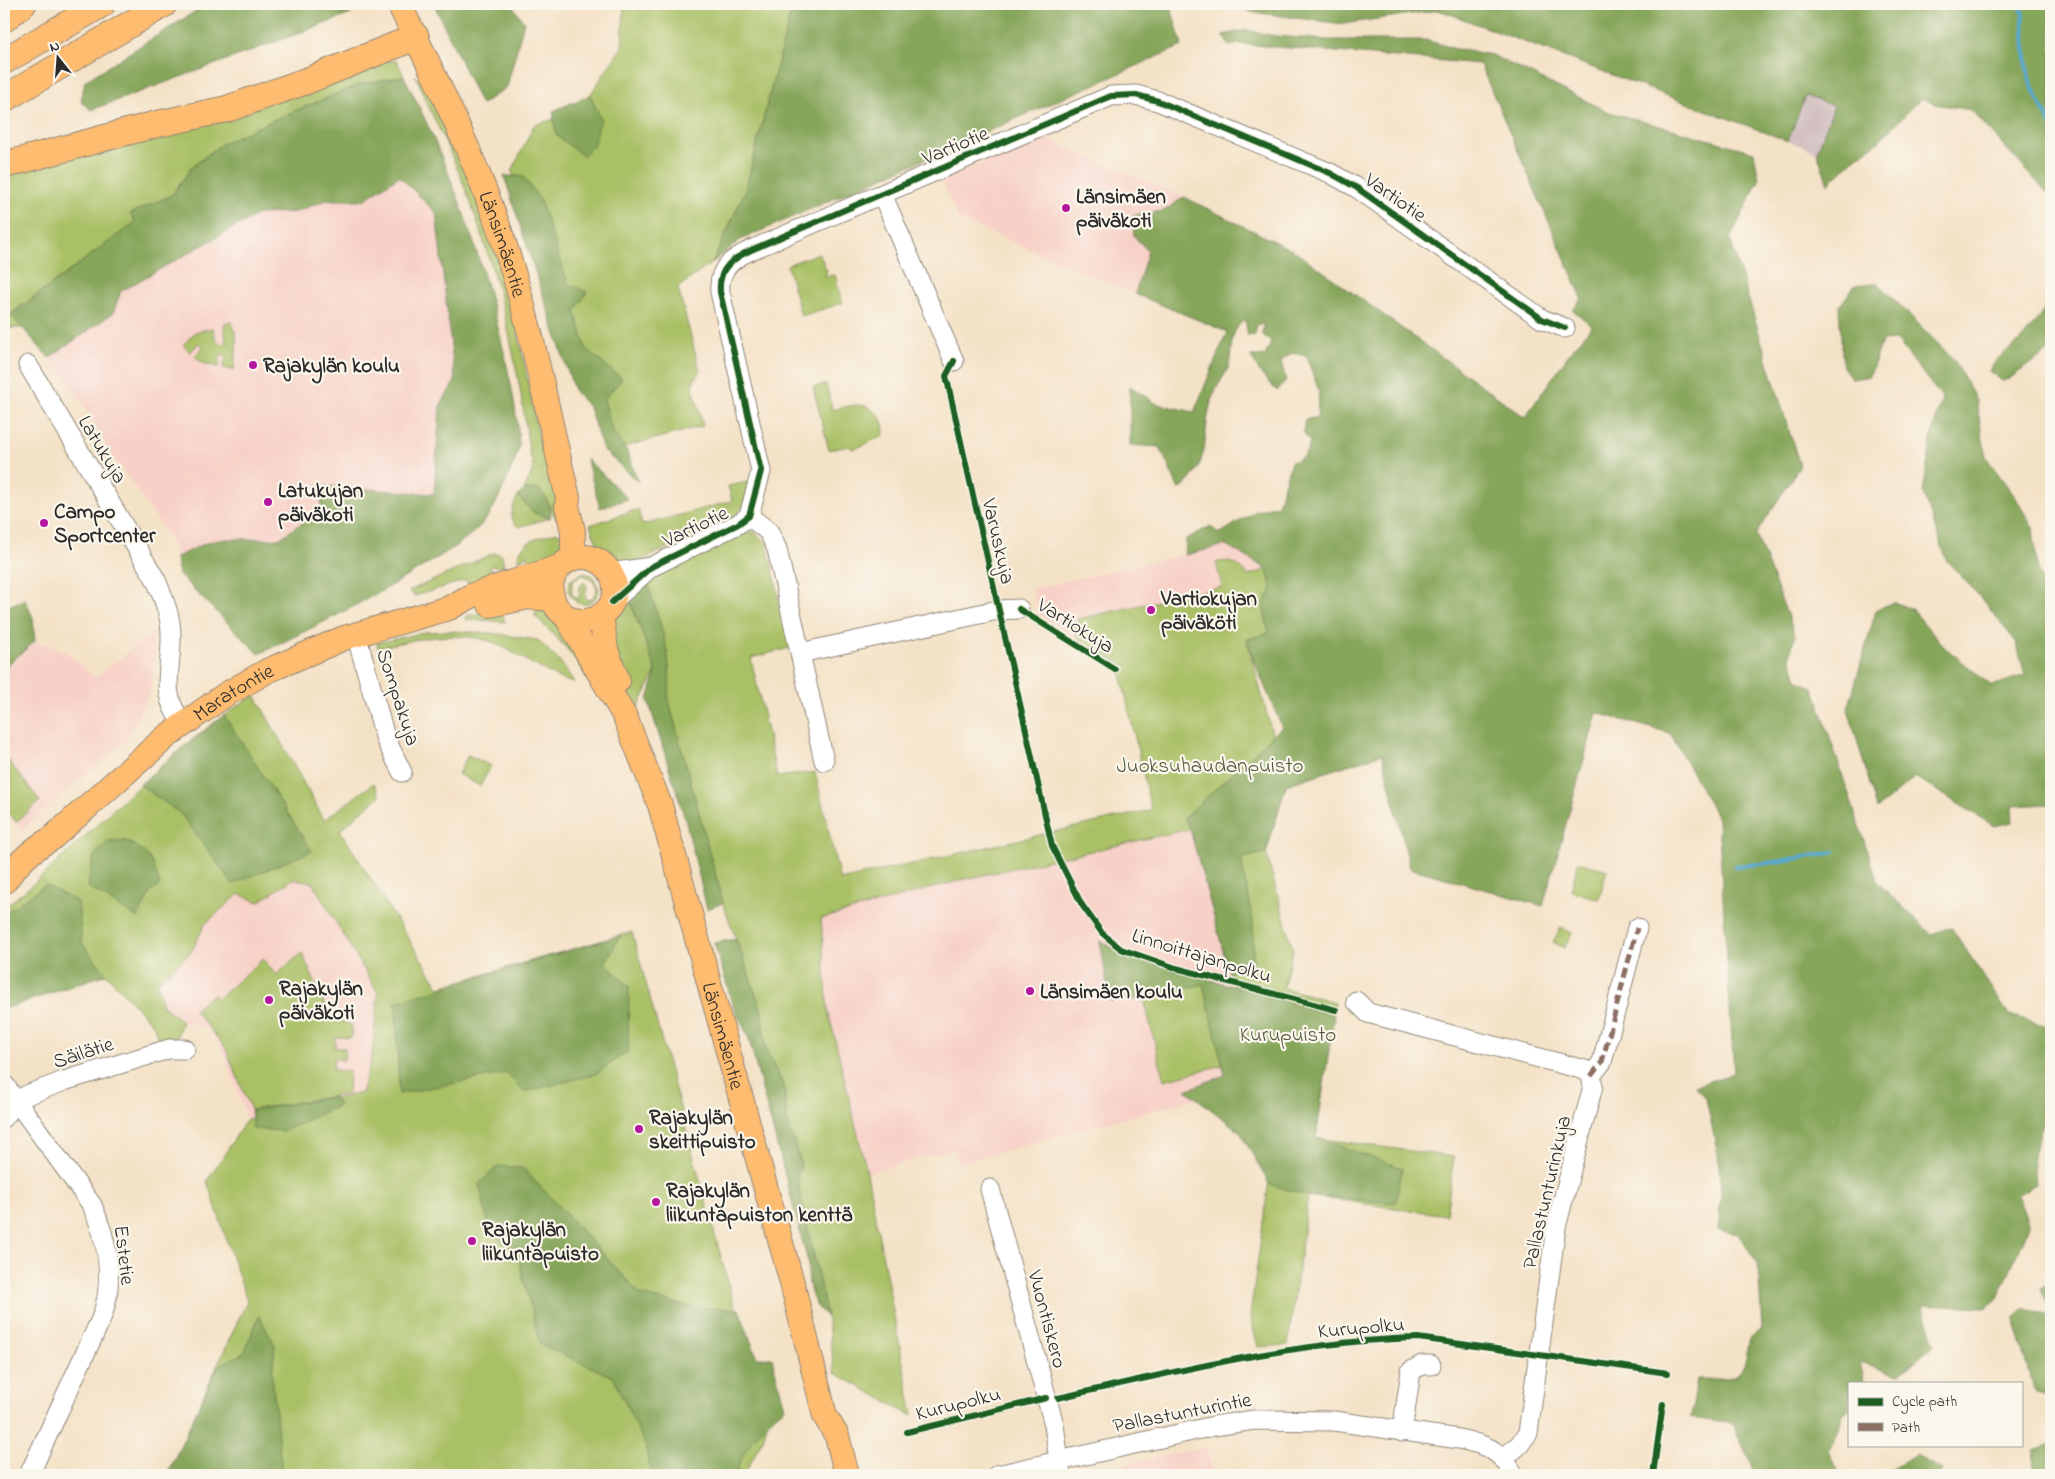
<svg xmlns="http://www.w3.org/2000/svg" width="2055" height="1479" viewBox="0 0 2055 1479" font-family="'Indie Flower',sans-serif">
  <style>
    .built { fill: #f7d1c7 }
    .industrial { fill: #d2bfc0 }
    .green { fill: #a9c065; stroke: #6a7648; fill-rule: evenodd }
    .forest { fill: #86a65a; stroke: #586842 }
    .lines { fill: none; stroke-linecap: round; stroke-linejoin: round }
    .stream { stroke: #53a9d0; stroke-width: 4 }
    .minor-casing { stroke: #908679; stroke-width: 21 }
    .major-casing { stroke: #908679; stroke-width: 26 }
    .highway-casing { stroke: #908679; stroke-width: 28 }
    .minor { stroke: #fff; stroke-width: 19 }
    .major { stroke: #febc70; stroke-width: 24 }
    .highway { stroke: #febc70; stroke-width: 26 }
    .quiet { stroke: #8d6e63; stroke-width: 5; stroke-dasharray: 10 5; stroke-linecap: butt }
    .cycleway-casing { stroke: #fbf7ec; stroke-width: 9 }
    .cycleway { stroke: #1b5e20; stroke-width: 6 }
    .poi-dot { fill: #b5179e; stroke: #fbf7ec; stroke-width: 2 }
    .labels { text-anchor: middle; stroke-width: 4.5; stroke-linejoin: round; paint-order: stroke }
    .street-label { font-size: 21px; fill: #2b2b2b; stroke: #fbf7ec }
    .poi-label { font-size: 21px; font-weight: bold; fill: #2b2b2b; stroke: #fbf7ec; text-anchor: start }
    .park-label { font-size: 21px; fill: #51583c; stroke: #fbf7ec }
  </style>
  <rect width="100%" height="100%" fill="#fbf7ec"/>
  <filter id="ink" filterUnits="userSpaceOnUse"><feTurbulence type="fractalNoise" baseFrequency=".02" numOctaves="2"/><feDisplacementMap in="SourceGraphic" scale="10" xChannelSelector="R" yChannelSelector="G"/><feConvolveMatrix kernelMatrix="1 2 1 2 8 2 1 2 1" color-interpolation-filters="sRGB"/></filter>
  <filter id="wash" filterUnits="userSpaceOnUse"><feTurbulence type="fractalNoise" baseFrequency=".0096" numOctaves="4" result="noise"/><feDisplacementMap in="SourceGraphic" scale="20" xChannelSelector="R" yChannelSelector="G"/><feGaussianBlur stdDeviation="1.12" result="paint"/><feColorMatrix in="noise" values="0 0 0 0 0 0 0 0 0 0 0 0 0 0 0 0 0 1.4 0 .05"/><feComposite in="paint" operator="in"/></filter>
  <g filter="url(#wash)">
    <rect width="100%" height="100%" fill="#f4e2c7"/>
    <!-- built -->
    <path class="built" d="M1043,138L1184,197L1135,294L958,219L942,181Z
      M399,176L436,213L455,382L440,406L434,494L324,486L320,510L279,539H226L209,542L176,557L169,537L109,450L83,403L49,358L113,313L121,291L258,214L295,212L327,200H364Z
      M1226,545L1267,569L1125,667L1039,615L1032,589Z
      M156,631L154,669L149,695L127,739L22,829L4,808V668L35,641L67,652L95,678Z
      M1190,829L1257,1082L959,1163L955,1148L867,1173L828,1010L821,919L961,880Z
      M293,879L312,882L378,993L372,1057L362,1093L247,1119L224,1054L211,1030L182,1021L163,1006L157,984L192,951L205,924L239,894L259,902Z
      M1206,1447L1213,1475H1076Z"/>
    <!-- industrial -->
    <path class="industrial" d="M1805,96L1834,106L1817,152L1788,141Z"/>
    <!-- green -->
    <path class="green" d="M624,4H793L745,191L713,262L678,288L700,371L692,384L703,426L624,447L614,436L512,171L534,125L592,108L596,109L590,95L622,47Z
      M385,61H397L404,76L362,84L287,114L223,143L192,167L172,195L130,214L136,222L11,314L23,328H4V173Z
      M415,75L432,96L473,182L512,302L539,437L563,517L556,519L545,497L533,489L524,490L532,473L533,459H530C520,370 499,278 467,193C452,153 431,115 415,75Z
      M819,253L827,271L825,276L835,275L843,303L801,316L787,265Z
      M232,322L237,340L234,370L223,368L226,358L224,354L220,356L219,367L202,363L195,356L203,347L199,343L190,352L183,345L195,332L213,328L216,340L223,345L226,342L224,324Z
      M826,384L832,407L830,410C839,409 849,405 858,405C875,406 887,420 883,437C872,440 864,446 852,449L849,446L829,450L813,387Z
      M748,482L751,484L742,508L734,516L631,565C601,562 600,551 590,525L638,509L642,525L732,501L728,486Z
      M518,496L534,513L550,518L518,527C507,518 513,507 518,496Z
      M568,531C568,559 554,560 531,570L527,555L518,561C517,541 542,537 557,532L559,534Z
      M741,532H754L767,543L790,648L751,658L777,777L815,772L840,880L1151,810L1121,675L1125,667L1078,638L1074,629L1078,619L1222,587L1216,562C1230,560 1241,565 1248,576L1267,569L1272,590L1263,605L1269,633L1247,640L1286,785L1266,853L1293,950L1283,988L1335,1002L1316,1138L1454,1157L1446,1215L1308,1196L1288,1345L1258,1347L1250,1316L1275,1137L1190,829L961,880L821,919L828,1010L867,1173L913,1416L835,1373L827,1317L797,1179L801,1164L787,1121L784,1086L766,1051L761,1009L723,903L668,698C675,658 657,616 646,578Z
      M494,553L502,555L504,567L490,566L494,582L470,588L466,580L415,596L409,591Z
      M582,573L592,575L599,589C597,601 588,606 577,603L568,591L570,581ZM581,575C589,577 594,580 597,589L592,599L587,600L585,597L587,586L584,582L580,586L579,599L572,595V581Z
      M628,595L656,671L635,714L611,645L612,614Z
      M543,606L551,612L588,662L597,682L590,684C578,656 554,636 534,615Z
      M501,609L505,622L465,619L466,616Z
      M450,631L491,633L538,640L561,663L574,682C562,685 510,648 492,642C455,630 415,639 378,648L377,643L425,632Z
      M255,695L324,820L374,783L380,796L340,830L439,987L632,932L767,1425L763,1439L744,1475H167L247,1301L207,1181L247,1119L361,1093L372,1057L378,993L312,882L293,879L259,902L239,894L205,924L192,951L157,983L163,1006L182,1021L177,1037L159,1042L154,1026L106,974L4,1009V907C32,887 57,862 82,839C136,788 191,734 255,695Z
      M4,755L40,801L16,822L4,808Z
      M468,755L491,766L480,786L458,774Z
      M1578,862L1607,870L1599,899L1571,891Z
      M1561,927L1572,933L1564,948L1553,942Z
      M302,953L330,1017L352,1025L351,1038L335,1037V1048H345L344,1060L334,1059L333,1070L349,1071L348,1094L251,1110L225,1047L194,1010L213,994L217,999L263,959L276,975Z
      M1203,984L1223,1065L1164,1080L1144,999Z"/>
    <!-- forest -->
    <path class="forest" d="M207,4H346L351,14L91,110L81,101L85,81Z
      M434,4H511L524,22L507,87L481,105Z
      M793,4H1170L1182,46L740,240L713,262L745,191Z
      M1235,4H2051V197L1971,110L1935,104L1921,98L1879,141L1853,160L1828,184L1817,152L1834,106L1805,96L1788,141L1439,10L1343,24L1251,12Z
      M1246,30L1275,36L1327,40H1426L1456,49L1492,55L1609,112L1754,152L1759,180L1730,239L1800,466L1756,534L1795,635L1790,656L1797,679L1814,689L1878,883L1931,934L1951,927L2009,1015L2051,1027V1099L2033,1154L2036,1184L2017,1195L2029,1225L1998,1299L1985,1308L1923,1305L1935,1344L1899,1375L1860,1363L1865,1383H1849V1409L1843,1414L1829,1451L1840,1475H1756L1733,1424L1691,1418L1697,1379C1740,1380 1743,1380 1750,1337L1762,1329L1758,1264L1738,1234L1718,1230L1721,1193L1718,1154L1706,1099L1695,1086L1734,1073L1718,819L1670,733L1597,713L1543,906L1410,868L1382,754L1286,785L1266,853L1241,858L1253,922V963L1229,973L1190,829L1184,818L1282,727L1253,659L1247,639L1269,633L1263,605L1272,590L1267,569L1226,545L1185,555L1186,539L1211,526L1219,534L1256,511L1278,505L1291,462C1302,460 1308,454 1310,442L1303,432L1305,420L1317,417L1319,391L1306,356L1292,353L1281,361L1286,380L1277,391L1260,373L1251,356H1265L1271,343L1262,334L1264,325L1257,324L1255,335L1248,336L1245,319C1229,332 1233,346 1229,365C1226,375 1216,386 1212,399C1200,436 1214,462 1179,490L1160,447L1130,445V386L1157,404L1194,412L1227,332L1135,294L1148,251L1134,236L1133,215L1164,211L1184,197L1296,252L1525,417L1569,354L1592,326L1573,310L1582,298L1480,64L1241,44L1229,46L1223,35Z
      M404,76C448,163 480,249 502,344C509,374 518,415 519,445C519,455 495,508 488,517C469,540 444,554 419,569C367,601 314,627 259,654L178,574L176,557L208,542L226,539H279L320,510L324,486L434,494L440,406L455,381L436,213L399,176L364,200H327L295,212L258,214L121,291L113,313L49,358L11,315L135,222L130,214L172,195L192,167L223,143L287,114L362,84Z
      M590,95L601,119L593,146L583,156L556,135L553,111Z
      M504,176H523L540,200L568,284L587,292L575,311L586,349L622,379L604,399L612,431L627,451L638,482L603,450L589,408L574,390Z
      M1878,283L1954,360L1976,400L1986,457L2016,498L2033,528L2038,571L2051,600V812L2050,804L2012,806L2013,822L1994,826L1915,777L1877,809L1848,709L1876,610L1894,602L1913,610L1943,646L1992,686L2025,675L2016,642L1980,597L1947,561L1923,493L1932,433L1942,398L1897,340L1882,341L1870,376L1852,379L1843,367L1839,307L1855,285Z
      M2051,300V349L2009,379L2002,381L1989,371C1995,358 2006,353 2016,344C2030,331 2041,315 2051,300Z
      M586,458L628,499L600,508Z
      M533,489L540,490C545,498 553,508 550,518L534,513L518,496L524,490Z
      M646,578C657,616 675,658 668,698L723,903L707,909L686,822L648,700L656,671L628,595Z
      M25,599L33,618L35,641L4,668V608Z
      M224,715L312,851L233,884L181,814L140,785Z
      M125,841C151,852 152,861 160,885L150,893L138,918L88,887L94,855L108,842Z
      M45,885L78,902L82,943L106,974L4,1009V914Z
      M621,935L605,963L629,986L628,1051L596,1074L524,1092L507,1073L399,1094L396,1002Z
      M736,939L761,1009L766,1051L784,1086L787,1121L801,1164L797,1179L827,1317C809,1301 808,1285 808,1262L748,1036L734,1008L714,943Z
      M1100,941L1130,956L1334,1016L1316,1138L1402,1168L1396,1203L1308,1196L1269,1184L1240,1132L1186,1090L1225,1075L1203,984L1144,999L1110,1001Z
      M333,1097L339,1105L284,1131L253,1129L251,1110Z
      M498,1166L523,1168L641,1295L688,1307L739,1309L757,1358H772L785,1408C764,1423 741,1449 736,1475H652L645,1445L613,1377L540,1344L517,1253L490,1231L479,1184Z
      M2051,1277V1311L2041,1290Z
      M2024,1307L2051,1317V1399L2035,1391L2014,1319Z
      M259,1316L275,1345L272,1375L282,1475H167L218,1366L244,1353Z
      M2051,1444V1475H2033L2034,1450Z
      M1915,1455L1942,1470L1939,1475H1889L1887,1471Z"/>
    <g class="lines">
      <!-- stream -->
      <path class="stream" d="M2021,4C2026,28 2023,55 2029,78C2034,94 2044,110 2051,125
        M1735,866L1762,864L1835,852"/>
    </g>
  </g>
  <g filter="url(#ink)">
    <g class="lines">
      <!-- minor casing -->
      <g class="minor-casing">
        <path id="minor" d="M882,194L954,361
          M28,365L156,580C163,598 171,615 171,635C172,672 158,691 183,724
          M749,516L769,532L777,549L824,761
          M610,573L651,567
          M612,602L651,567L738,524L749,516L761,471L720,292C718,268 732,259 751,250L1111,96L1136,95L1158,101L1330,173L1357,188L1542,319L1565,328
          M356,634L386,740L402,772
          M800,653L998,610L1019,609
          M1356,1001L1368,1013L1585,1070L1591,1076
          M1591,1076L1602,1062L1637,928
          M4,1084L92,1205C108,1241 115,1282 101,1319L29,1475
          M4,1117L17,1102L27,1095L64,1081L169,1049H185
          M990,1189L1054,1425L1061,1475
          M1402,1432L1411,1371L1422,1365H1431
          M1504,1458L1519,1445L1528,1433L1556,1227L1593,1086L1591,1076
          M997,1475L1214,1426L1254,1420L1334,1421L1459,1439C1483,1444 1503,1450 1513,1475"/>
      </g>
      <!-- major casing -->
      <g class="major-casing">
        <g id="major">
          <path id="s1" d="M399,4C437,80 474,156 502,237C531,322 547,411 568,498L567,506L573,531V558"/>
          <circle cx="583" cy="589" r="32"/>
          <path d="M490,605L529,597L553,599"/>
          <path d="M601,615L606,650L618,681"/>
          <path id="s2" d="M566,616L625,717L660,805L792,1283L825,1416L837,1436L847,1475"/>
          <path id="s3" d="M4,882C17,864 32,849 51,839L166,737L225,695L267,671L344,638L449,608L473,595L559,567"/>
        </g>
      </g>
      <!-- highway casing -->
      <g class="highway-casing">
        <path id="highway" d="M4,19L23,4
          M4,61L102,4
          M4,99L164,4
          M4,165L153,125L227,109L309,80L416,37"/>
      </g>
      <!-- minor -->
      <use href="#minor" class="minor"/>
      <!-- major -->
      <use href="#major" class="major"/>
      <!-- highway -->
      <use href="#highway" class="highway"/>
      <!-- quiet -->
      <path class="quiet" d="M1591,1076L1602,1062L1637,928"/>
      <!-- cycleway casing -->
      <g class="cycleway-casing">
        <path id="cycleway" d="M954,361L946,376L948,384L1052,846L1082,905L1102,933L1121,949L1176,968L1336,1010
          M612,602L651,567L738,524L749,516L761,471L720,292C718,268 732,259 751,250L1111,96L1136,95L1158,101L1330,173L1357,188L1542,319L1565,328
          M1019,609L1115,669
          M1058,1398C1178,1371 1295,1341 1418,1338L1668,1373
          M907,1432L1046,1398
          M1653,1475L1663,1404"/>
      </g>
      <!-- cycleway -->
      <use href="#cycleway" class="cycleway"/>
    </g>
  </g>
  <!-- markers -->
  <g class="poi-dot">
    <circle cx="1066" cy="208" r="5"/>
    <circle cx="253" cy="365" r="5"/>
    <circle cx="268" cy="502" r="5"/>
    <circle cx="44" cy="523" r="5"/>
    <circle cx="1151" cy="610" r="5"/>
    <circle cx="1030" cy="991" r="5"/>
    <circle cx="269" cy="1000" r="5"/>
    <circle cx="639" cy="1129" r="5"/>
    <circle cx="656" cy="1202" r="5"/>
    <circle cx="472" cy="1241" r="5"/>
  </g>
  <g class="labels">
    <!-- street labels -->
    <g class="street-label">
      <text transform="translate(955 145) rotate(-23)" y="7">Vartiotie</text>
      <text transform="translate(1396 197) rotate(35)" y="7">Vartiotie</text>
      <text dy="7" stroke="none"><textPath href="#s1" startOffset="262">Länsimäentie</textPath></text>
      <text transform="translate(103 449) rotate(59)" y="7">Latukuja</text>
      <text transform="translate(695 526) rotate(-26)" y="7">Vartiotie</text>
      <text transform="translate(999 541) rotate(77)" y="7">Varuskuja</text>
      <text transform="translate(1076 625) rotate(32)" y="7">Vartiokuja</text>
      <text dy="7" stroke="none"><textPath href="#s3" startOffset="299">Maratontie</textPath></text>
      <text transform="translate(399 697) rotate(72)" y="7">Sompakuja</text>
      <text transform="translate(1202 955) rotate(17)" y="7">Linnoittajanpolku</text>
      <text dy="7" stroke="none"><textPath href="#s2" startOffset="451">Länsimäentie</textPath></text>
      <text transform="translate(83 1052) rotate(-18)" y="7">Säilätie</text>
      <text transform="translate(1546 1192) rotate(-77)" y="7">Pallastunturinkuja</text>
      <text transform="translate(125 1255) rotate(83)" y="7">Estetie</text>
      <text transform="translate(1048 1319) rotate(75)" y="7">Vuontiskero</text>
      <text transform="translate(1361 1327) rotate(-5)" y="7">Kurupolku</text>
      <text transform="translate(958 1403) rotate(-14)" y="7">Kurupolku</text>
      <text transform="translate(1182 1412) rotate(-11)" y="7">Pallastunturintie</text>
    </g>
    <!-- poi labels -->
    <g class="poi-label">
      <text x="1076" y="203">Länsimäen<tspan x="1076" dy="24">päiväkoti</tspan></text>
      <text x="263" y="372">Rajakylän koulu</text>
      <text x="278" y="497">Latukujan<tspan x="278" dy="24">päiväkoti</tspan></text>
      <text x="54" y="518">Campo<tspan x="54" dy="24">Sportcenter</tspan></text>
      <text x="1161" y="605">Vartiokujan<tspan x="1161" dy="24">päiväköti</tspan></text>
      <text x="279" y="995">Rajakylän<tspan x="279" dy="24">päiväkoti</tspan></text>
      <text x="1040" y="998">Länsimäen koulu</text>
      <text x="649" y="1124">Rajakylän<tspan x="649" dy="24">skeittipuisto</tspan></text>
      <text x="666" y="1197">Rajakylän<tspan x="666" dy="24">liikuntapuiston kenttä</tspan></text>
      <text x="482" y="1236">Rajakylän<tspan x="482" dy="24">liikuntapuisto</tspan></text>
    </g>
    <!-- park labels -->
    <g class="park-label">
      <text x="1210" y="772">Juoksuhaudanpuisto</text>
      <text x="1288" y="1041">Kurupuisto</text>
    </g>
  </g>
  <!-- margin -->
  <rect width="2055" height="1479" fill="none" stroke="#fbf7ec" stroke-width="20"/>
  <!-- legend -->
  <rect x="1848" y="1382" width="175" height="65" fill="#fbf7ec" stroke="#a8a59f"/>
  <rect x="1858" y="1398" width="25" height="8" fill="#1b5e20" stroke="#a8a59f"/>
  <text x="1892" y="1406" font-size="15" fill="#2b2b2b">Cycle path</text>
  <rect x="1858" y="1423" width="25" height="8" fill="#8d6e63" stroke="#a8a59f"/>
  <text x="1892" y="1432" font-size="15" fill="#2b2b2b">Path</text>
  <!-- north arrow -->
  <g transform="translate(58 58) rotate(343)" stroke="#fbf7ec" stroke-width="4" paint-order="stroke">
  <path d="M0-4L9 19L0 12L-9 19Z" fill="#2b2b2b"/>
  <text y="-8" font-size="14" font-weight="bold" text-anchor="middle" fill="#2b2b2b">N</text>
  </g>
</svg>
